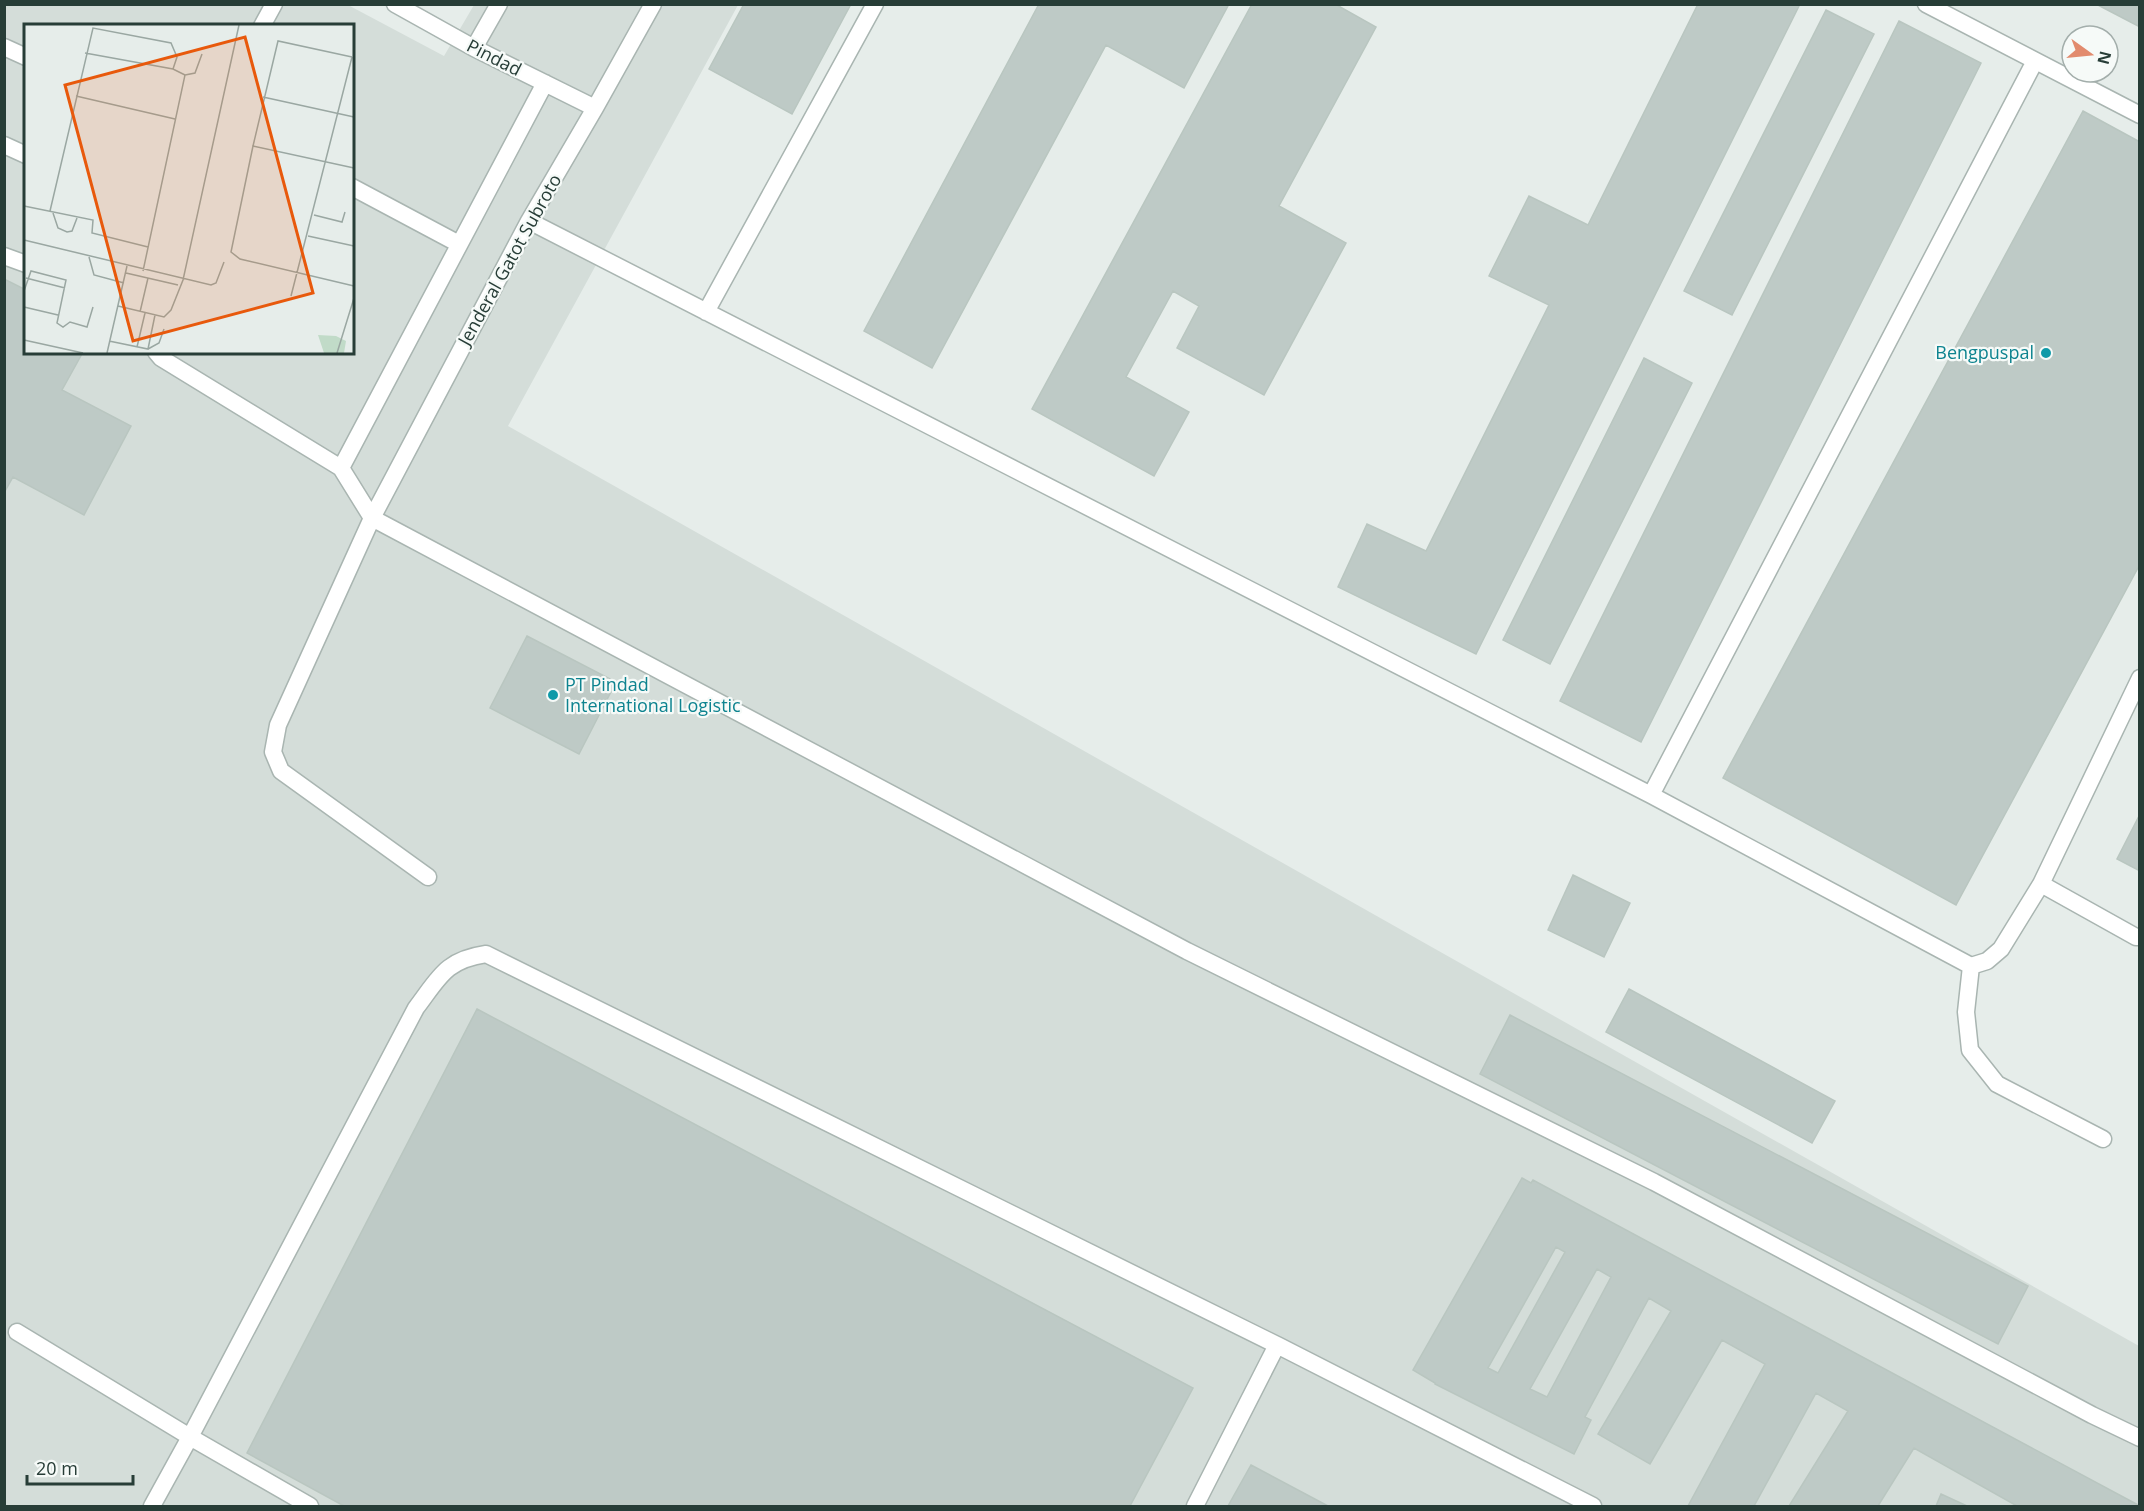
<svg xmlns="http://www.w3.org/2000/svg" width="2144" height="1511" viewBox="0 0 2144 1511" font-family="'Open Sans',sans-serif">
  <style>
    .built { fill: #d4ddd9; fill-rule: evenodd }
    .building { fill: #becac6; stroke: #b9c6c0; stroke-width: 1.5; fill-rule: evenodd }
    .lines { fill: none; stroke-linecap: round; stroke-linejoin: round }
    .service-casing { stroke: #a9b5b1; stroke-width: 19 }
    .service { stroke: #fff; stroke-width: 16 }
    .culture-dot { fill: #0f9aa8; stroke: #f6faf8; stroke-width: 2 }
    .labels { text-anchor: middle; stroke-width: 4.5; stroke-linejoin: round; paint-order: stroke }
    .street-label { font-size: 18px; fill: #273d37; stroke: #f6faf8 }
    .culture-label { font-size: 18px; fill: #0d838f; stroke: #f6faf8; text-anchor: end }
    .inset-road { fill: none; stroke: #9aa7a2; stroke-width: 1.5 }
    .view { fill: #e8590c; fill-opacity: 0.15; stroke: #e8590c; stroke-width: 3 }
    .inset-edge { fill: none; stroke: #273d37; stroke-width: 3 }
  </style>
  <rect width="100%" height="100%" fill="#e6edea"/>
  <!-- built -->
  <path class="built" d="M5,5H348L444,56L474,5H738L508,426L2139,1346V1506H5ZM26,26H352V352H26Z"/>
  <!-- building -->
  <path class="building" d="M744,4H851L792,114L709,69Z
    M1039,4H1229L1184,88L1106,45L932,368L864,331Z
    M1252,4H1335L1376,27L1279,206L1346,243L1264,395L1177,348L1199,306L1173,291L1126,377L1189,412L1154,476L1032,409Z
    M1698,4H1800L1476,654L1338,587L1367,524L1426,551L1549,305L1489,276L1529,196L1588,225Z
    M2096,4H2140V27Z
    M1826,10L1874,34L1732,315L1684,291Z
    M1899,21L1981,63L1641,742L1560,701Z
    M2083,111L2140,142V564L1956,905L1723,778Z
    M4,279L26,290V352H83L62,390L131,426L84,515L13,477L4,493Z
    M1644,358L1692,383L1550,664L1503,640Z
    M527,636L616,682L579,754L490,708Z
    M2140,814V871L2117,859Z
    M1573,875L1630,903L1604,957L1548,930Z
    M1629,989L1835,1101L1812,1143L1606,1032Z
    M477,1009L1193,1388L1130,1506H344L247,1453Z
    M1510,1015L2028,1286L1998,1344L1480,1074Z
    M1522,1178L1531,1183L1533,1180L2140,1506H2017L1914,1448L1878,1506H1789L1848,1411L1816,1393L1754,1506H1688L1765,1364L1722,1340L1650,1464L1598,1434L1671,1311L1649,1298L1585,1417L1591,1420L1574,1454L1435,1384V1383L1413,1370ZM1556,1247L1565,1252L1498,1373L1488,1368ZM1597,1269L1611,1277L1547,1397L1530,1389Z
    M1251,1465L1328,1506H1228Z
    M1941,1494L1967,1506H1936Z"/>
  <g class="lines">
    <!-- service casing -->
    <g class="service-casing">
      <path id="service" d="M395,4L474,48L595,108
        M1926,4L2140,115
        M262,26L274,4
        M4,47L26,57
        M474,48L499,4
        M4,145L26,155
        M352,187L459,244
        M529,221L1651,795L1971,966L1987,961L2001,949L2041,884L2140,678
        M4,256L26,264
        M706,312L875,4
        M156,352L161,358L341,468L372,518L1187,951L1654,1182L2092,1415L2140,1438
        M341,468L545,83
        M1651,795L2035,61
        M428,877L281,771L273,752L278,725L372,518L529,221L595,108L653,4
        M2041,884L2136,937H2140
        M1971,966L1966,1012L1970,1050L1997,1084L2103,1139
        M17,1332L190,1437L310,1506
        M1277,1345L1593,1506
        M152,1506L190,1437L416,1008C439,978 445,960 486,954L1277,1345L1195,1506"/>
    </g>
    <!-- service -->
    <use href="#service" class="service"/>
  </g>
  <!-- markers -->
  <g class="culture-dot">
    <circle cx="2046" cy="353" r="6"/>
    <circle cx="553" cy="695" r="6"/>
  </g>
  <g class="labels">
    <!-- street labels -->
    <g class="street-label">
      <text transform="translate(494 58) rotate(27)" y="6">Pindad</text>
      <text transform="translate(510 260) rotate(-61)" y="6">Jenderal Gatot Subroto</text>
    </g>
    <!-- culture labels -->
    <g class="culture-label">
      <text x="2034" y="359">Bengpuspal</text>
      <text x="565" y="691" text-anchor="start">PT Pindad<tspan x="565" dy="21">International Logistic</tspan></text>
    </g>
  </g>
  <!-- overview -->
  <g transform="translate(24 24)">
    <rect width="330" height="330" fill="#e6edea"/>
    <path d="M294,311L312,312L322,317L320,329H300Z" fill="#c1dbc8"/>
    <path class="inset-road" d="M61,29L149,45L161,51L119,247M161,51L171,49L178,30M52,72L151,95M239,73L330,93M229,122L254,17L328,33M330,144L229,122L207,228L216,235L330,262M0,182L69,196L68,209L124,223M26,187L69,4L147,19L153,33L149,45M29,189L34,204L43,208L48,207L53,194M290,191L318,198L321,188M284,212L330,222M0,216L187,261L192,259L200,238M65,233L70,251L100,259M102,249L154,261M2,254L41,264M0,267L7,247L42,256L33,299L39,303L46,298L63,303L69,283M267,272L328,33M94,282L140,293L147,286L159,256L215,1M0,283L34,291M116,288L124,254M0,316L59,329M85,317L124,325L131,291M113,323L121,289M124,325L135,319L140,305M83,329L103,242M313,329L330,274"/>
    <path class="view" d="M221,13L289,269L109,317L41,61Z"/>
    <rect width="330" height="330" class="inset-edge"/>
  </g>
  <!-- border -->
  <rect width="2144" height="1511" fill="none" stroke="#273d37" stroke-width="12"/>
  <!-- north arrow -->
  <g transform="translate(2090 54) rotate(105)"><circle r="28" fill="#f6faf8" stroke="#a3aeab" stroke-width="1.5"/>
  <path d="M0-4.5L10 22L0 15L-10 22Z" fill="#e28b6e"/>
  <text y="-9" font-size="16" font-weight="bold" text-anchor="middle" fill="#273d37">N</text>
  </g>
  <!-- scale -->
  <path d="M27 1475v9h106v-9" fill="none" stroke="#273d37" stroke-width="3"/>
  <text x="36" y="1475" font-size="18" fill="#273d37" stroke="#f6faf8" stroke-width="4.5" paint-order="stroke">20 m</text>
</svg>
